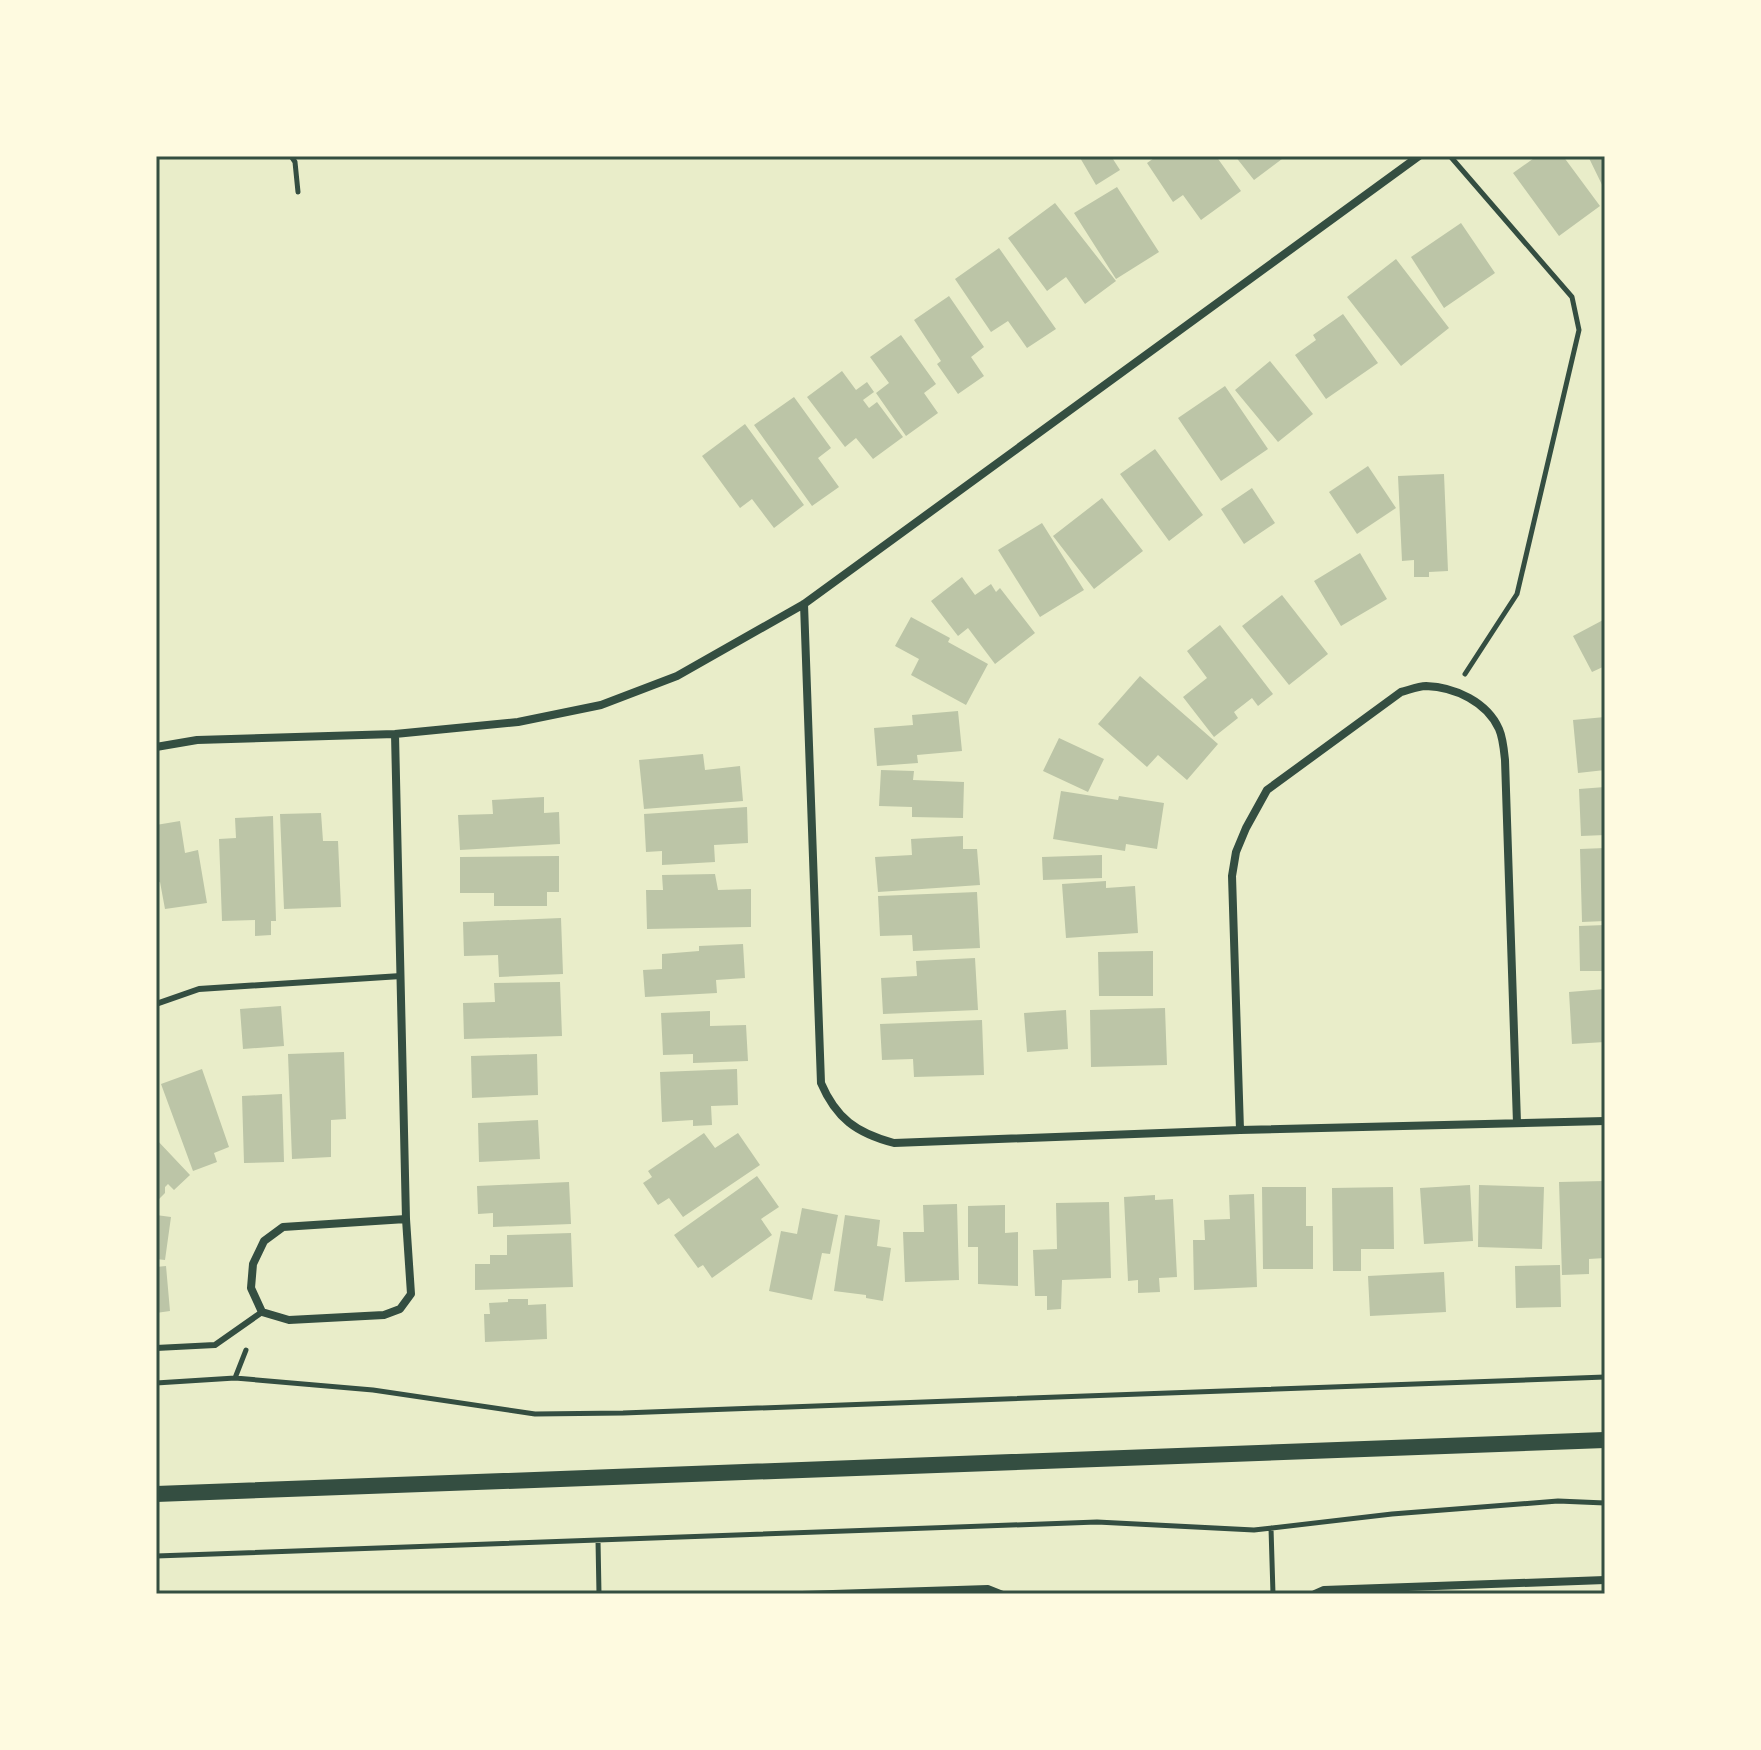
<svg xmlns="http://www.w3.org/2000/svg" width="1761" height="1750" viewBox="0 0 1761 1750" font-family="Barlow,sans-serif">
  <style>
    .building { fill: #bcc5a7 }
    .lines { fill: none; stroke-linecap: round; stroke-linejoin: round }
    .path { stroke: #344e41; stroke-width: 5 }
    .service { stroke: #344e41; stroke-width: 6 }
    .minor { stroke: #344e41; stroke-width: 8 }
    .secondary { stroke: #344e41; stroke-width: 16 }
    .neatline { fill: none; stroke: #344e41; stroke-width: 3 }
  </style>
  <rect width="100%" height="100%" fill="#e9edc9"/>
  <!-- building -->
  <path class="building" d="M1079,156H1111L1120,170L1096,185Z
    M1157,156H1216L1241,191L1201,220L1183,195L1173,202L1147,163Z
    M1235,156H1286L1254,180Z
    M1537,156H1563L1600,206L1559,236L1513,173Z
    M1588,156H1605V191Z
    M1117,187L1159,252L1116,279L1074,213Z
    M1055,203L1116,281L1085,304L1066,277L1047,291L1008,238Z
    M1461,223L1495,273L1444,308L1411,257Z
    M999,248L1056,329L1027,348L1008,321L991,332L955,279Z
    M1396,259L1449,328L1401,366L1347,297Z
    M949,296L984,347L971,357L984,376L958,394L937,364L941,361L914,320Z
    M1343,314L1378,363L1326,399L1295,355L1316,340L1313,335Z
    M901,335L936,384L924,393L938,413L906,436L876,393L889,383L870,357Z
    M1270,361L1313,414L1278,442L1235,390Z
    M842,371L856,390L867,382L874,392L863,400L869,408L877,402L903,437L873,459L856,438L845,447L807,397Z
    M1225,386L1268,449L1221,481L1178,418Z
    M794,397L831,448L818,458L839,487L812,506L754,425Z
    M745,424L804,505L774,528L752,499L740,508L702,456Z
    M1155,449L1203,515L1169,541L1120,474Z
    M1368,466L1396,508L1357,534L1329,492Z
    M1444,474L1448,571L1429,572V577H1414V560L1402,561L1398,476Z
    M1252,488L1275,523L1244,544L1221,509Z
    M1102,498L1143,551L1094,589L1053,536Z
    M1042,523L1084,590L1040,617L998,550Z
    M1360,553L1387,599L1341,626L1314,581Z
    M962,577L975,595L991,584L996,592L1000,588L1035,633L995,664L968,628L958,636L931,601Z
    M1282,595L1328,654L1289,685L1242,626Z
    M911,617L950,638L948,642L988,664L966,705L911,675L919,659L895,646Z
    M1605,619V666L1592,672L1573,636Z
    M1220,625L1273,694L1258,706L1252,698L1234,712L1238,718L1214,737L1183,697L1207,678L1187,651Z
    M1140,676L1218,744L1187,780L1158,755L1147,767L1098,724Z
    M958,711L962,751L917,755L918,763L877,766L874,728L913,725L912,715Z
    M1605,717V770L1578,773L1573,720Z
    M1059,738L1104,759L1088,792L1043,771Z
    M703,754L705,770L740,766L743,801L644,809L639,760Z
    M881,770L914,771L913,780L964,782L963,818L912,817V807L879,806Z
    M1605,787V835L1581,836L1579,789Z
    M1061,791L1118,800L1119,796L1164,803L1157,849L1126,844L1125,851L1053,839Z
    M544,797V813L559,812L560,844L460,850L458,815L493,814L492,800Z
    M747,807L748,843L714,845L715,862L662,865V851L646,852L644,814Z
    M321,813L323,841H338L341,907L284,909L280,814Z
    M273,816L276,921H271V935L255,936V920L222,921L219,839L236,838L235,818Z
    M180,821L185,853L198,850L207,903L165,909L160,882L156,883V825Z
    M963,836V849H977L980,885L878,892L875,857L912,855L911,839Z
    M1605,848V921L1582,922L1580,849Z
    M1102,855V878L1043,880L1042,857Z
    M559,856V892H547V906H494V893H460V857Z
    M715,874L718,890L751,889V927L647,929L646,890H663L662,875Z
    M1106,881V888L1135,886L1138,933L1066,938L1062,884Z
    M977,892L980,948L913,951L912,935L880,936L878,896Z
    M561,918L563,974L499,977L498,955L464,956L463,922Z
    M1605,925V971H1580L1579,926Z
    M743,944L745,978L716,980L717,993L645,997L643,970L662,969V954L699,951V946Z
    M1153,951V996H1099L1098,952Z
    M975,958L978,1010L883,1014L881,978L917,976L916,961Z
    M560,982L562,1036L464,1039L463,1003L495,1002L494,983Z
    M1605,989V1042L1572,1044L1569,992Z
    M281,1006L284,1046L243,1049L240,1009Z
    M1165,1008L1167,1065L1091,1067L1090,1010Z
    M1066,1010L1068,1049L1027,1052L1024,1013Z
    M710,1011V1026L746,1025L748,1061L693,1063V1054L663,1055L661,1013Z
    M982,1020L984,1075L914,1077L913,1059L882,1060L880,1024Z
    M344,1052L346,1119L331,1120V1157L292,1159L288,1054Z
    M537,1054L538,1095L472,1098L471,1056Z
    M202,1069L229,1147L214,1153L217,1162L193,1171L161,1084Z
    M737,1069L738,1105L711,1106L712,1125L693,1126V1120L662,1122L660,1072Z
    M282,1094L284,1162L244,1163L242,1096Z
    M538,1120L540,1159L479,1162L478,1123Z
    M704,1133L715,1148L738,1133L760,1165L683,1217L669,1198L658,1205L643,1183L652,1177L648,1171Z
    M156,1139L190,1175L174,1190L168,1184L165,1187V1193L156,1202Z
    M757,1176L779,1207L761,1219L772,1235L712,1278L703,1265L698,1268L674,1235Z
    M1605,1181V1258L1589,1259V1274L1562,1275L1559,1182Z
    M569,1182L571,1224L493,1227V1213L478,1214L477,1186Z
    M1470,1185L1473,1241L1424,1244L1420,1188Z
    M1479,1185L1544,1187L1542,1249L1478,1247Z
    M1262,1187H1306V1226H1313V1269H1263Z
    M1393,1187L1394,1249H1361V1271H1333L1332,1188Z
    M1254,1194L1257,1287L1194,1290L1193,1240H1205L1204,1220L1230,1219L1229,1195Z
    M1155,1195V1200L1173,1199L1177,1277L1159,1278L1160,1292L1138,1293V1280L1128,1281L1124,1197Z
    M1109,1202L1111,1278L1062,1280L1061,1309L1047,1310V1296H1035L1033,1250L1057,1249L1056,1203Z
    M957,1204L959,1280L905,1282L903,1232H924L923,1205Z
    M1005,1205V1233L1018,1232V1286L978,1284V1247H968V1206Z
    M802,1208L838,1215L830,1254L822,1253L812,1300L769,1291L781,1231L797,1234Z
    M156,1215L171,1217L165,1260L156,1259Z
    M845,1215L880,1220L877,1246L891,1248L883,1301L866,1298V1295L834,1291Z
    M571,1233L573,1287L475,1290V1264H490V1255H507V1235Z
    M1560,1265L1561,1307L1516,1308L1515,1266Z
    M166,1266L170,1311L156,1313V1267Z
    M1444,1272L1446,1312L1370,1316L1368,1276Z
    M508,1299H528V1305L546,1304L547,1339L485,1342L484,1314H490L489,1303L508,1302Z"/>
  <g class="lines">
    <!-- path -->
    <path class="path" d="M291,156L295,162L298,192
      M1450,156L1572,297L1579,330L1517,594L1465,674
      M235,1378L246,1350
      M156,1383L235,1378L373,1390L535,1414L623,1413L1605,1377
      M1271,1528L1273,1594
      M598,1540L599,1594
      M156,1556L1097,1522L1254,1530L1392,1514L1558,1501L1605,1503"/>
    <!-- service -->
    <path class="service" d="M156,1004L199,989L401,976
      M156,1348L215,1345L262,1312
      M802,1594L988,1588L1003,1594"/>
    <!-- minor -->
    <path class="minor" d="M804,604L821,1083C836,1118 856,1133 894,1143L1240,1130L1605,1121
      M395,734L406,1219L411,1294L400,1309L384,1315L289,1320L262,1312L251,1288L253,1264L264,1241L283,1227L406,1219
      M156,747L197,740L395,734L518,722L601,705L677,676L804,604L1419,156
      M1240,1130L1232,876L1236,852L1246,828L1267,790L1401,692C1409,690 1418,686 1426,686C1455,687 1487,702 1499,729C1503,738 1504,750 1505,760L1517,1123
      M1315,1594L1324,1590L1605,1580"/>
    <!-- secondary -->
    <path class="secondary" d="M156,1494L1605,1440"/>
  </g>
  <!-- border -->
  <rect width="1761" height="1750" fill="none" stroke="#fefae0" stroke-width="316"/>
  <rect x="158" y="158" width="1445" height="1434" class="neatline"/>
</svg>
